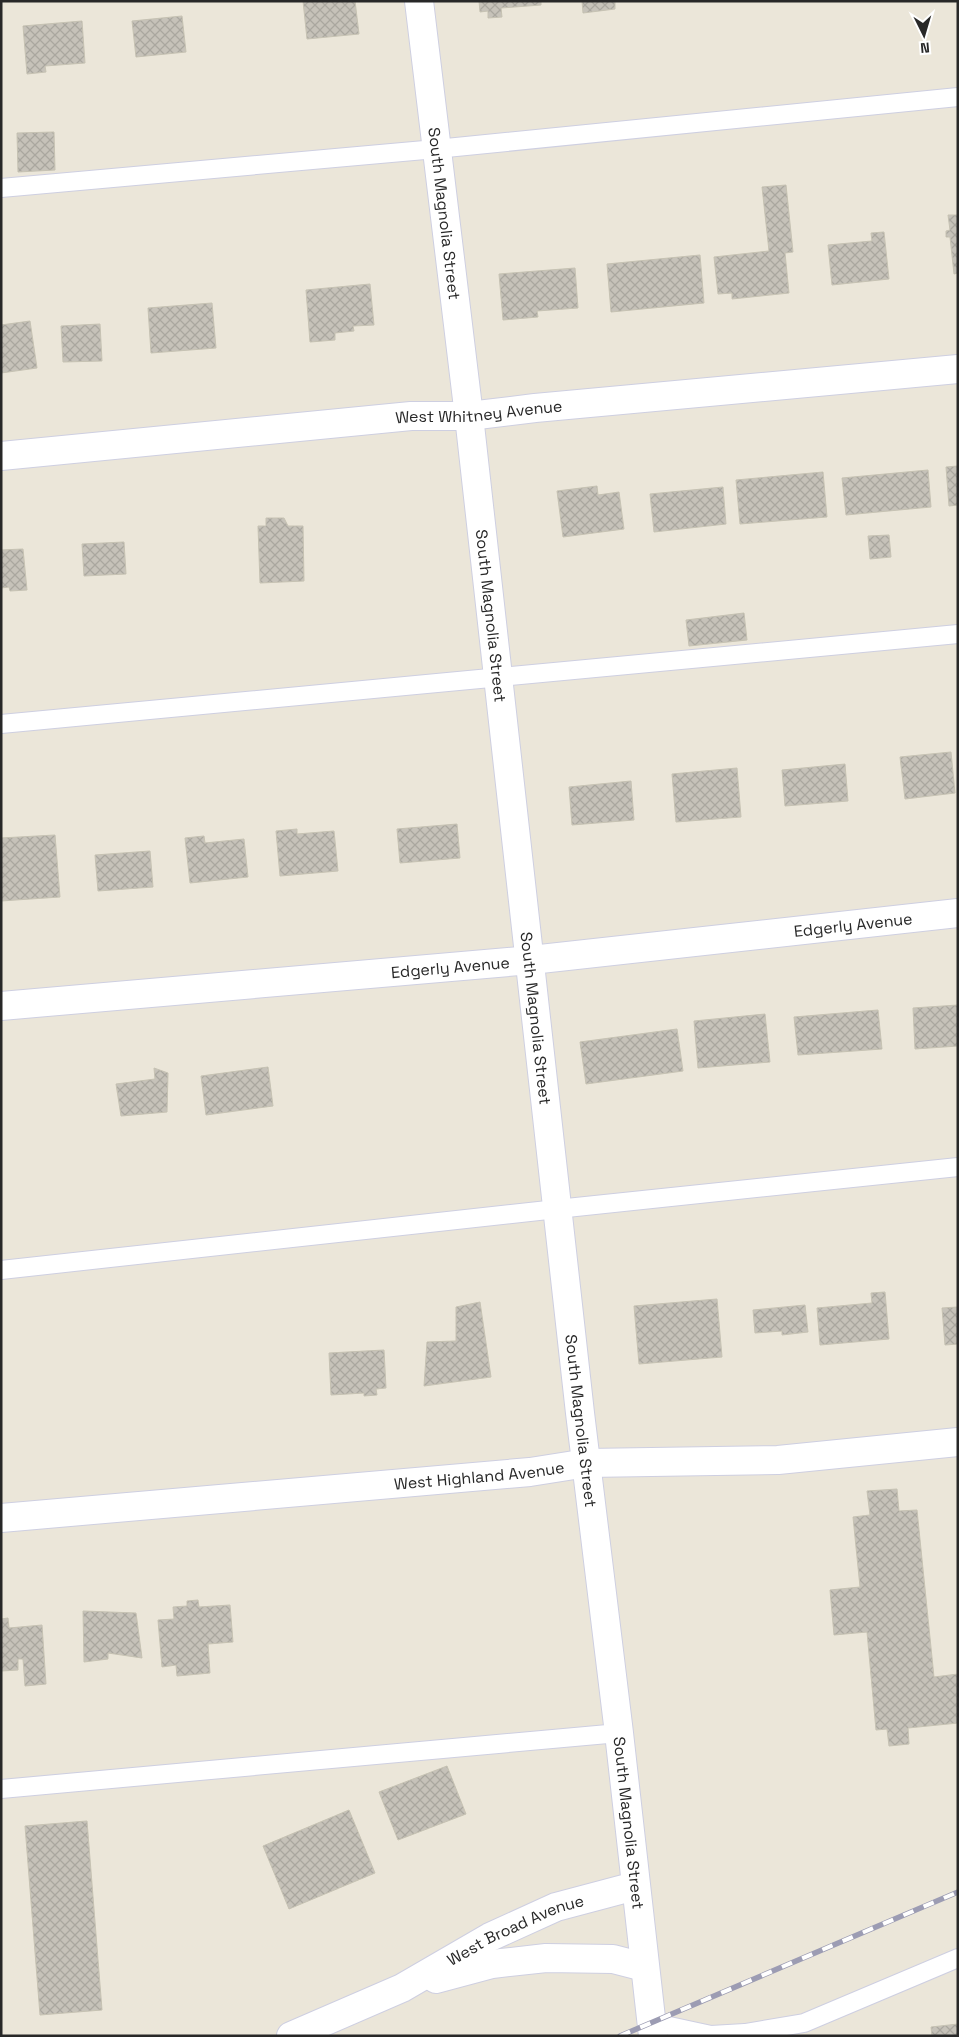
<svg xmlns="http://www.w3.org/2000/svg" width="959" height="2037" viewBox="0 0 959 2037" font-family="'Space Grotesk',sans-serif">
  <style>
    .building { fill: url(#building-cross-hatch); stroke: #c6c2b3 }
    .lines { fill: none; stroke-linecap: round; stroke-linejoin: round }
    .lane-casing { stroke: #cecfe1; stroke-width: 20 }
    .street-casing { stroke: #cecfe1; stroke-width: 30 }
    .secondary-casing { stroke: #cecfe1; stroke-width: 30 }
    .lane { stroke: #fff; stroke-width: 18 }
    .street { stroke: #fff; stroke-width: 28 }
    .secondary { stroke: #fff; stroke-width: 28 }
    .rail-casing { stroke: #9c9cb3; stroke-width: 5.5 }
    .rail { stroke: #fff; stroke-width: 4; stroke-dasharray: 11; stroke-linecap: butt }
    .labels { text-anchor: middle; stroke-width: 4; stroke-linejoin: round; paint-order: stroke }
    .street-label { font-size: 16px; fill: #282828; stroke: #fff }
  </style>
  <defs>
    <pattern id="building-cross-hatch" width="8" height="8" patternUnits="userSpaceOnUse" patternTransform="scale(1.25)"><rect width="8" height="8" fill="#c6c2b9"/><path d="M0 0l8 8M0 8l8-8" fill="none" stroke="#aaa79f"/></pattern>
  </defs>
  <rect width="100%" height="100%" fill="#ebe6d9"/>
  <!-- building -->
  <path class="building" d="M303,1H355L359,34L307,39Z
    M479,1H541V5L501,8L502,17L488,18V11L480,12Z
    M582,1H615V9L583,13Z
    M182,16L186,52L136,57L132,21Z
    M82,21L85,63L45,66L46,72L27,74L23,26Z
    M54,132L55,170L18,172L17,133Z
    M786,185L793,252L785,253L789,293L732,299V293L718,294L714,257L769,251L762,187Z
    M948,215H958V273L954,274L950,237H946V231L950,230Z
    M884,232L889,279L832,285L828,245L872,241L871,233Z
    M700,255L704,303L611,312L607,264Z
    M575,268L578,308L537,311L538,317L503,320L499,274Z
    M370,284L374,325L353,326L354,331L335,333V340L310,342L306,290Z
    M212,303L216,348L151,353L148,308Z
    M30,321L37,368L1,373V325Z
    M100,324L102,361L63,362L61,326Z
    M958,466V505L949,506L946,467Z
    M928,470L931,507L846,515L842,478Z
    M823,472L827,517L740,524L736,480Z
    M597,486L598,495L619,492L624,529L563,537L557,491Z
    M723,487L726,524L654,532L650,494Z
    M266,518H284L288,526H303L304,581L260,583L258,526H266Z
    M889,535L891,557L870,559L868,536Z
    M124,542L126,574L84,576L82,544Z
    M23,549L27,590L10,591L9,587L1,588V550Z
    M744,613L747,640L689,646L686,620Z
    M951,752L955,793L905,799L900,757Z
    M845,764L848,801L785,806L782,770Z
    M737,768L741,817L676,822L672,774Z
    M631,781L634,820L572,825L569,787Z
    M457,824L460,858L400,863L397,829Z
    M297,829V834L334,831L338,871L280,876L276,831Z
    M55,835L60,897L1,901V838Z
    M204,836L205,843L244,839L248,877L190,883L185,838Z
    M150,851L153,887L98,891L95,855Z
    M958,1005V1046L915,1049L913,1008Z
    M878,1010L882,1049L798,1055L794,1017Z
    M765,1014L770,1062L698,1068L694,1021Z
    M677,1029L683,1071L586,1084L580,1042Z
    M268,1067L273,1106L206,1115L201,1076Z
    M154,1068L168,1073L167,1112L121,1116L116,1084L155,1079Z
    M885,1292L889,1339L820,1345L817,1308L872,1303L871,1293Z
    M717,1299L722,1357L639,1364L634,1306Z
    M480,1302L491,1377L424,1386L427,1342L456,1341V1307Z
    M805,1305L808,1332L782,1335V1331L755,1333L753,1310Z
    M958,1307V1344L945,1345L942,1308Z
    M384,1350L386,1388L376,1389L377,1395L364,1396V1393L331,1395L329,1353Z
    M897,1489L899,1511L917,1510L934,1677L958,1674V1723L908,1728L909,1744L889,1746L887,1729L876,1730L867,1632L834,1635L830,1590L860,1587L853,1517L870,1515L867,1491Z
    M198,1600L199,1607L230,1605L233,1642L208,1644L210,1673L177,1676L176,1665L162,1667L158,1620L174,1619L173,1607L187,1606V1601Z
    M83,1611L136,1613L142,1658L108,1653V1659L84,1662Z
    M8,1618L9,1628L42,1625L46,1684L25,1686L23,1659H18V1670L1,1671V1619Z
    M447,1766L466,1814L398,1840L379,1792Z
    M349,1810L375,1873L289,1909L263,1846Z
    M87,1821L102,2010L40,2015L25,1826Z
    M958,2024V2036H932L931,2027Z"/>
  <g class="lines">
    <!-- lane casing -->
    <g class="lane-casing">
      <path id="lane" d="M1,188L436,149L958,97
        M1,724L958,634
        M1,1270L557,1209L958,1167
        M1,1789L619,1733
        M651,2022L711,2035L745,2033L804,2023L958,1958"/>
    </g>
    <!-- street casing -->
    <g class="street-casing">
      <g id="street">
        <path id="s1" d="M1,456L411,416H469L535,408L958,369"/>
        <path id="s2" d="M531,960L958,913"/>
        <path id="s3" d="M1,1518L530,1472L587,1463L778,1460L958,1442"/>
      </g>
    </g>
    <!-- secondary casing -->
    <g class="secondary-casing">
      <g id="secondary">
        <path id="s4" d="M419,1L469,416L580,1413L619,1733L653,2036"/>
        <path id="s5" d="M1,1006L531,960"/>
        <path d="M436,1979L492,1964L546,1958L613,1959L644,1967"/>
        <path id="s6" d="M291,2036L402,1988L490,1937L556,1907L635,1886"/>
      </g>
    </g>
    <!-- lane -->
    <use href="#lane" class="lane"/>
    <!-- street -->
    <use href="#street" class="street"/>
    <!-- secondary -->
    <use href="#secondary" class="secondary"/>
    <!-- rail casing -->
    <g class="rail-casing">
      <path id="rail" d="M620,2036L958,1892"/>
    </g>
    <!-- rail -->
    <use href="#rail" class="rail"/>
  </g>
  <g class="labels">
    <!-- street labels -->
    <g class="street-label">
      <text dy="6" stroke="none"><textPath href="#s4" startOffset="214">South Magnolia Street</textPath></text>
      <text dy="6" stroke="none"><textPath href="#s1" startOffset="480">West Whitney Avenue</textPath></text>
      <text dy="6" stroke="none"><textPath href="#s4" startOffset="619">South Magnolia Street</textPath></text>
      <text dy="6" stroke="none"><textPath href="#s2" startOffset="324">Edgerly Avenue</textPath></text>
      <text dy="6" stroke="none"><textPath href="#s5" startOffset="451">Edgerly Avenue</textPath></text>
      <text dy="6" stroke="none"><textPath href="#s4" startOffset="1024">South Magnolia Street</textPath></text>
      <text dy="6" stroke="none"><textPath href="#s4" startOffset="1429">South Magnolia Street</textPath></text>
      <text dy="6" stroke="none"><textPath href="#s3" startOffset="480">West Highland Avenue</textPath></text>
      <text dy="6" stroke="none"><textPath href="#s4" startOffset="1834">South Magnolia Street</textPath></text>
      <text dy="6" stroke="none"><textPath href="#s6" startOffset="249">West Broad Avenue</textPath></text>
    </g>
  </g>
  <!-- border -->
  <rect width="959" height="2037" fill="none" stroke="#282828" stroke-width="5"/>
  <!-- north arrow -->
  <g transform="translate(924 35) rotate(175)" stroke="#ffffff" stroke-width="4" paint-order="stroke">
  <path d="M0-4L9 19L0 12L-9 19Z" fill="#282828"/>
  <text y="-8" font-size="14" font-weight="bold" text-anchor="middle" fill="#282828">N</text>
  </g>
</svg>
